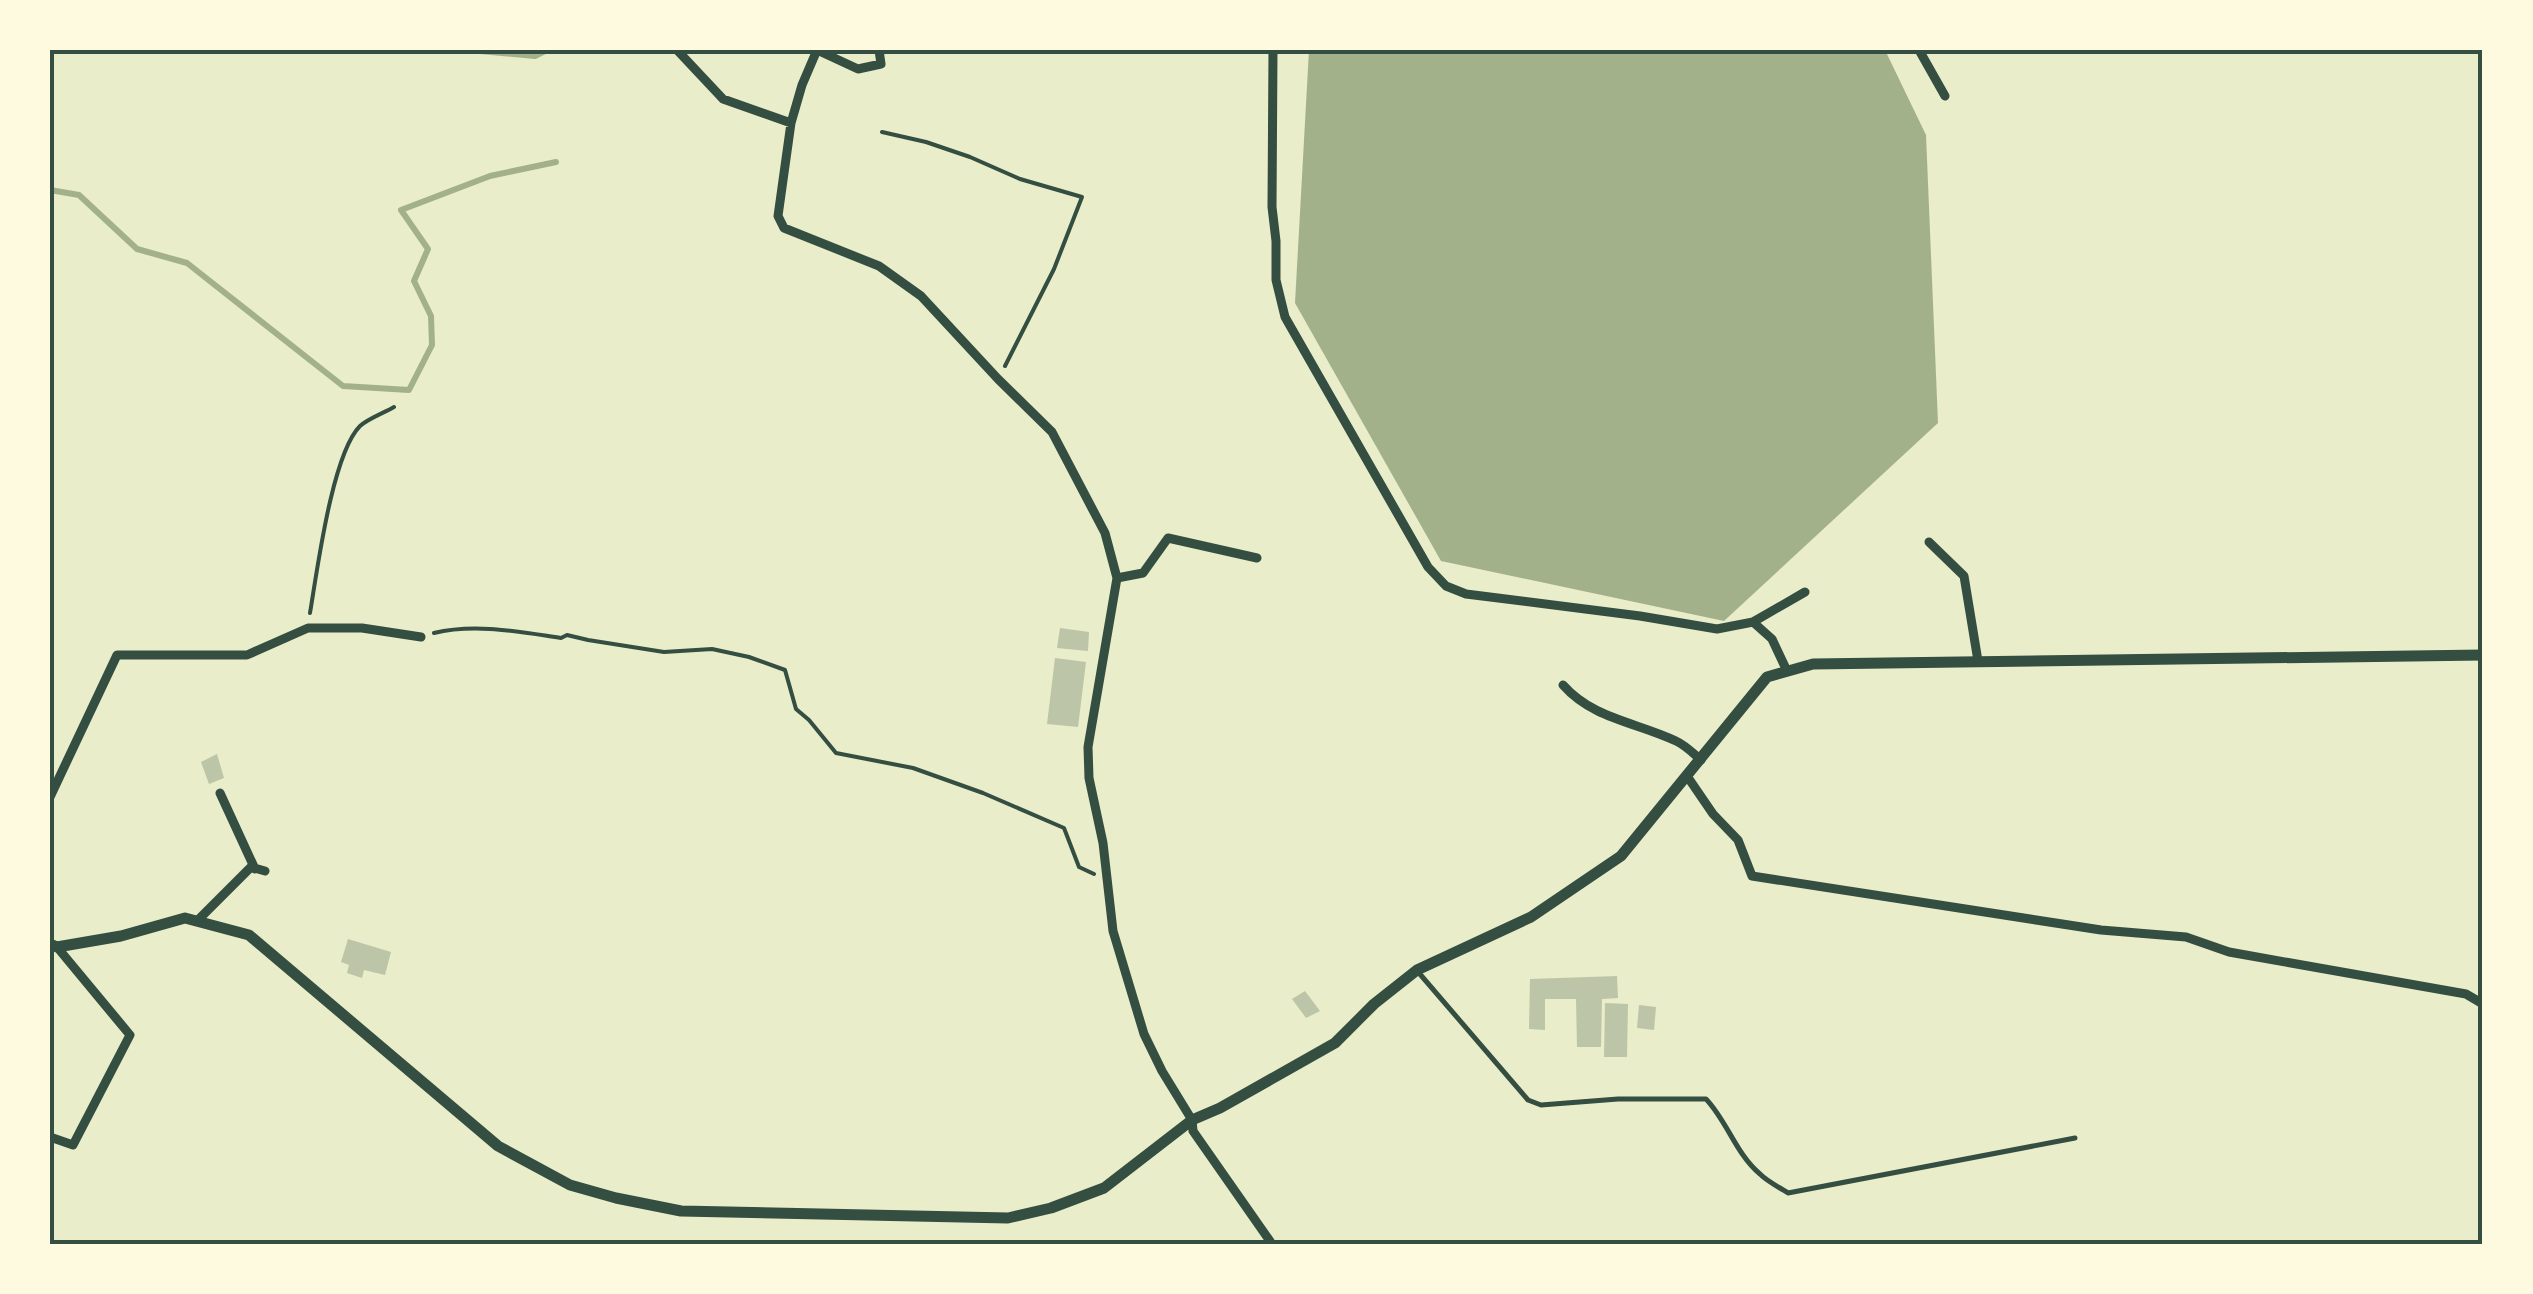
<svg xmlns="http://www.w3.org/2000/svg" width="2533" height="1294" viewBox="0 0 2533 1294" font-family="Karla,sans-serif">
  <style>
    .water { fill: #a3b18a }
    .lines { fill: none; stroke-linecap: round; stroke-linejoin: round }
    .stream { stroke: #a3b18a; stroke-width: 6 }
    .building { fill: #bcc5a7 }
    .path { stroke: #344e41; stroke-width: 4 }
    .service { stroke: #344e41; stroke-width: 5 }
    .minor { stroke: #344e41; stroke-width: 9 }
    .tertiary { stroke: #344e41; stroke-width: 11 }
    .neatline { fill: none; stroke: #344e41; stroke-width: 4 }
  </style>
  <rect width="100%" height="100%" fill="#e9edc9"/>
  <!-- water -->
  <path class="water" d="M1309,50H1885L1926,135L1938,423L1724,621L1441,561L1295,303Z"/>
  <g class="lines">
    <!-- stream -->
    <path class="stream" d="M469,50L535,56L547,50
      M50,190L79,195L137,249L187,263L343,386L409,390L432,345L431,316L414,281L428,249L401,210L490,176L556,162"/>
  </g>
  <!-- building -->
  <path class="building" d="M1060,628L1089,632L1088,651L1057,648Z
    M1055,658L1086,662L1078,727L1047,724Z
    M217,754L224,778L209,784L201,762Z
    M348,939L391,952L385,975L364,970L362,978L347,973L349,965L341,962Z
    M1617,976L1618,998L1602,999L1601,1047H1577L1576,999H1545V1030L1529,1029L1530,979Z
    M1305,991L1320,1011L1306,1018L1292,999Z
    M1605,1003L1628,1004L1627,1057H1604Z
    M1639,1005L1656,1007L1654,1030L1637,1028Z"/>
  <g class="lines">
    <!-- path -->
    <path class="path" d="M882,132L926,142L970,157L1020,179L1082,197L1054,269L1005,366
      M310,613C317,572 332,454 360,426C369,418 384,413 394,407
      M434,633C475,623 520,632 561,638L567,635L588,640L664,652L712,649L749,657L785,670L796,709L809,720L836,753L913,768L983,793L1064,828L1079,867L1094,874"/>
    <!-- service -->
    <path class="service" d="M1419,973L1528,1100L1541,1105L1618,1099H1706C1727,1121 1736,1154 1760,1174C1768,1182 1779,1187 1788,1193L2075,1138"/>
    <!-- minor -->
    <path class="minor" d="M677,50L723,99L791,123
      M879,50L881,64L858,69L817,50L802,85L791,123L778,216L784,228L879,266L921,296L998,379L1052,432L1105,533L1117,578L1088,747L1089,778L1103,843L1113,931L1144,1034L1162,1071L1192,1120L1193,1131L1272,1244
      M1273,50L1272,207L1276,241V280L1285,317L1428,567L1446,586L1466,594L1640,616L1717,629L1753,622L1805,592
      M1919,50L1945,96
      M1929,542L1964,576L1978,661
      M1117,578L1143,573L1168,538L1257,558
      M1753,622L1772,639L1787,671
      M1563,685C1593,719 1636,722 1676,741C1685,745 1693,753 1701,760
      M1687,776L1713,814L1738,840L1752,876L2101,930L2186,937L2229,952L2466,994L2483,1004
      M220,793L255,869
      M50,797L117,655H247L308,628H362L421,637
      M197,921L251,867L265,871
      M50,1137L73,1145L130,1035L57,947"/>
    <!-- tertiary -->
    <path class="tertiary" d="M50,944L57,947L121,936L185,918L249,935L498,1146L570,1185L616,1198L681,1211L1008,1218L1051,1208L1104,1188L1192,1120L1220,1108L1335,1043L1374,1004L1417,970L1531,917L1621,856L1767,677L1813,664L2483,655"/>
  </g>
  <!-- border -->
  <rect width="2533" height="1294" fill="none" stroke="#fefae0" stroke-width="105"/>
  <rect x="52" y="52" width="2428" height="1190" class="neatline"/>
</svg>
